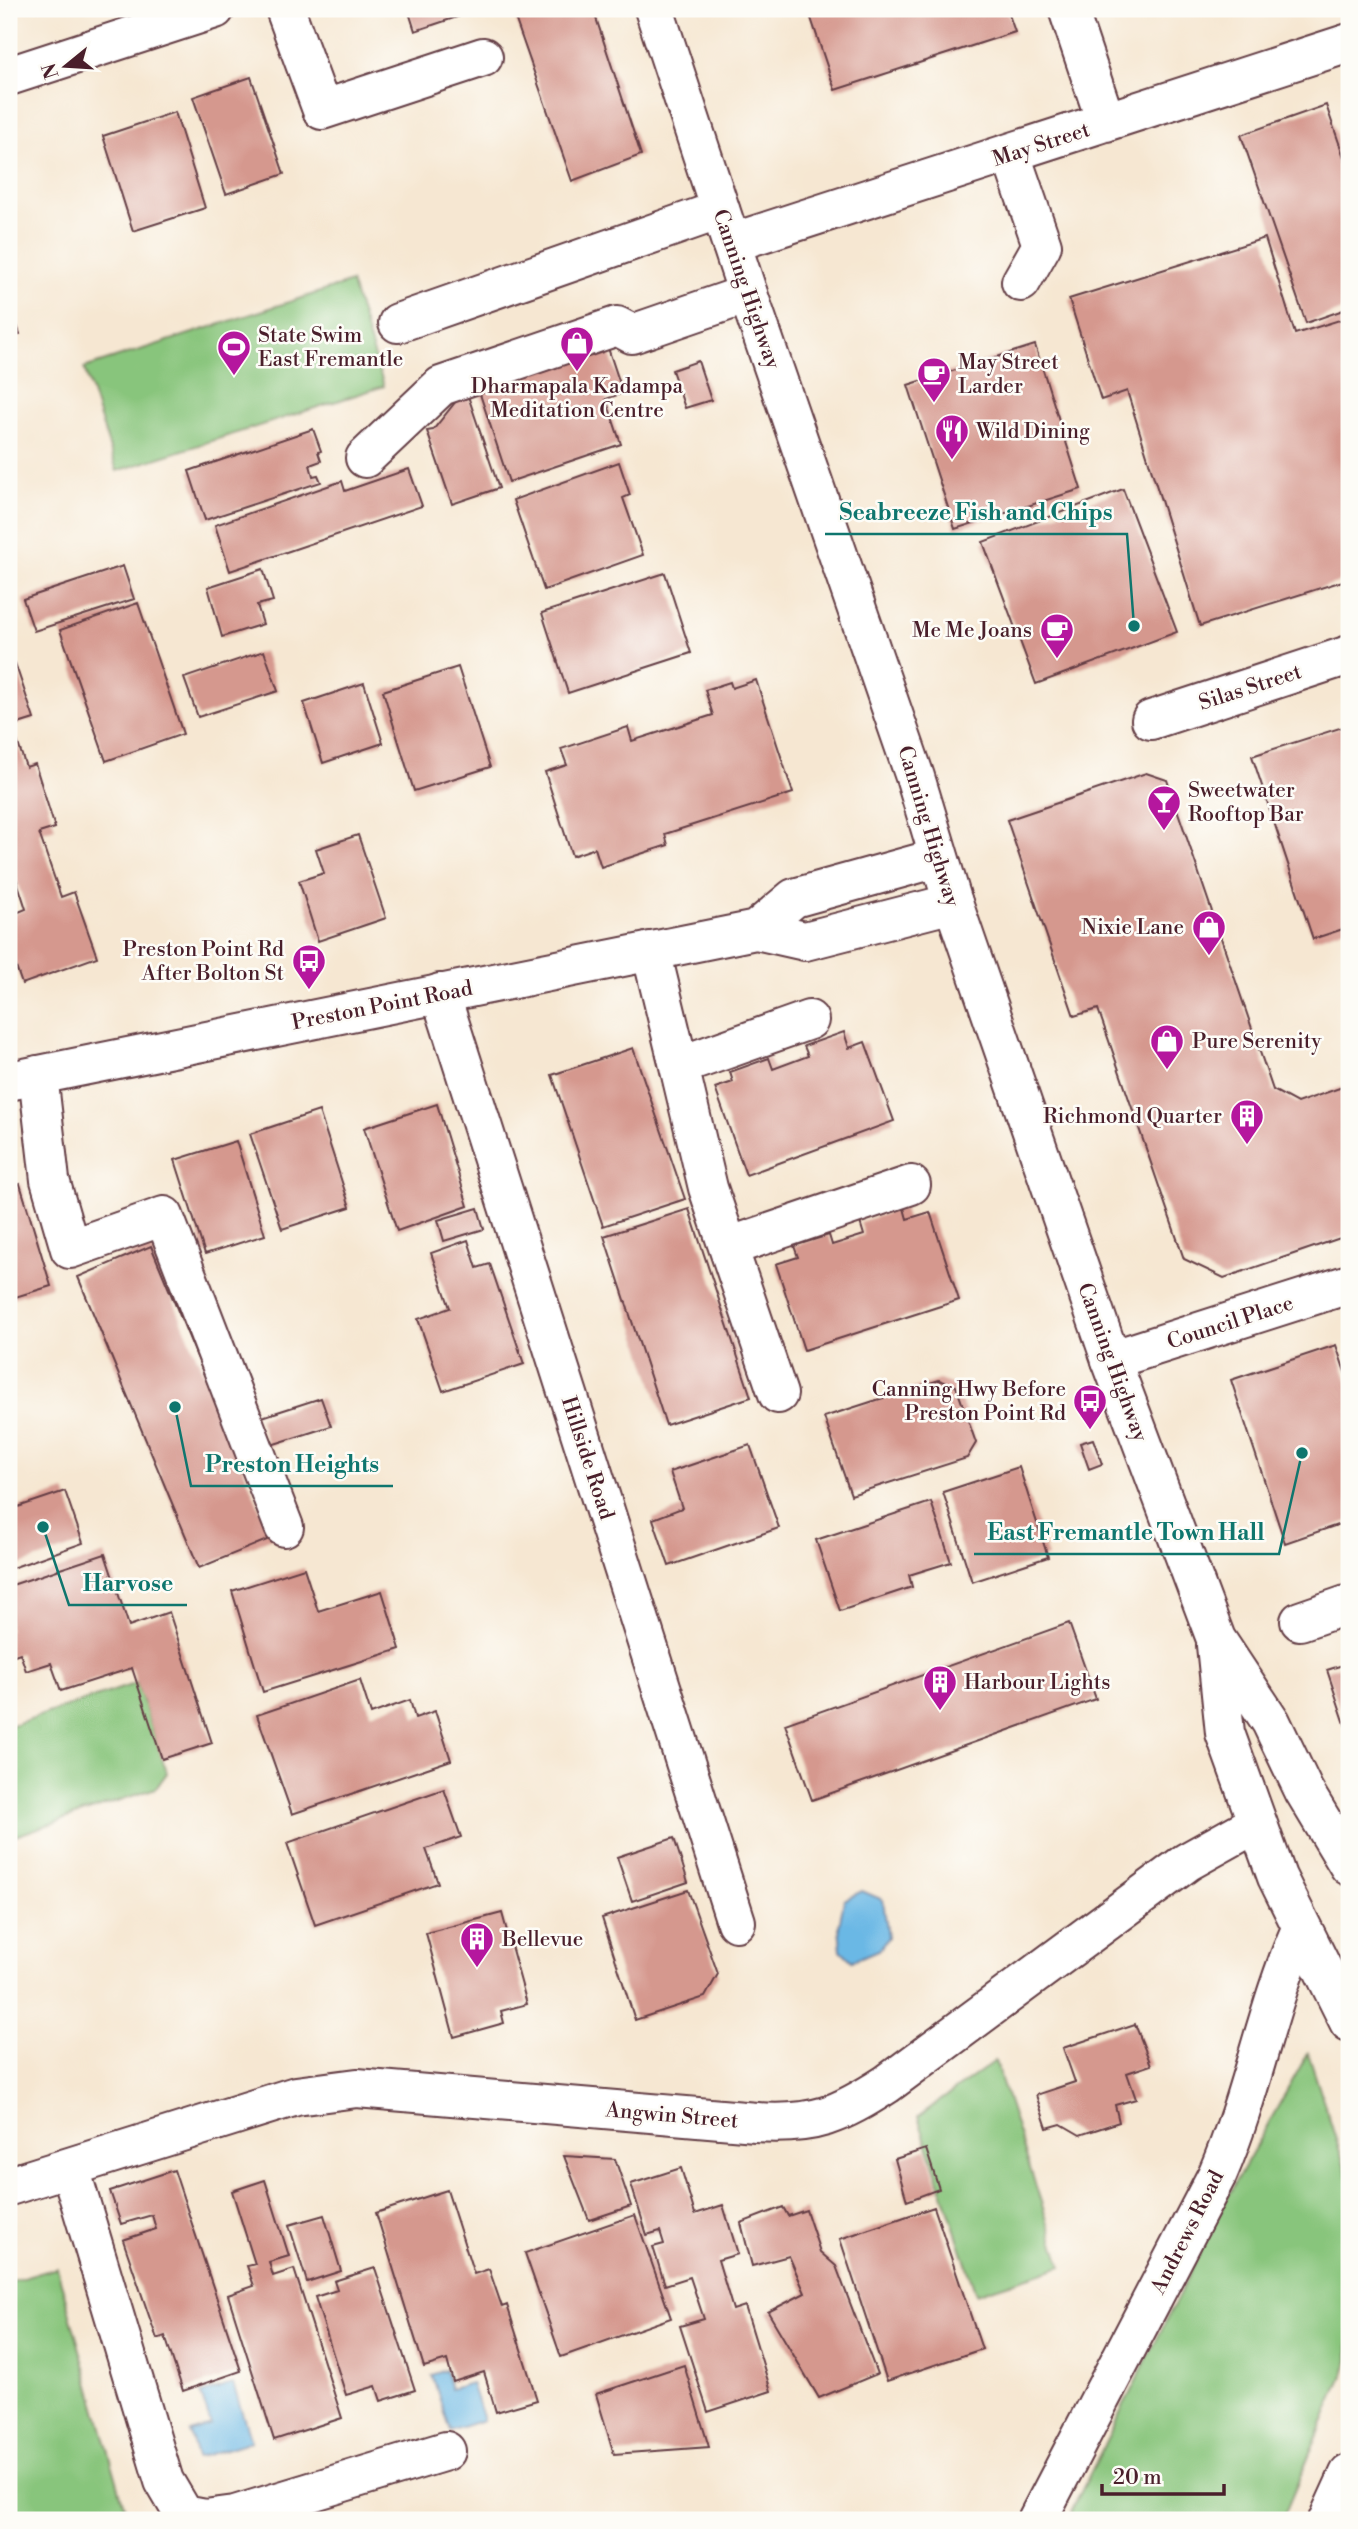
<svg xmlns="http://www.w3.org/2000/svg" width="1358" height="2529" viewBox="0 0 1358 2529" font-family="'Libre Bodoni',serif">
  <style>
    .green { fill: #88c57b; stroke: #697253; stroke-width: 2 }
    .water { fill: #6bb8e5; stroke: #5a6c88; stroke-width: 2 }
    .building { fill: #d5988e }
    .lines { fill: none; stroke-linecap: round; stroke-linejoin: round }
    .minor-casing { stroke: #643d44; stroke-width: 42 }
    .major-casing { stroke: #643d44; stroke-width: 42 }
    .highway-casing { stroke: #643d44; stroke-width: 42 }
    .minor { stroke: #fff; stroke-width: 38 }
    .major { stroke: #fff; stroke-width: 38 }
    .highway { stroke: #fff; stroke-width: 38 }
    .labels { text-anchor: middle; stroke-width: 5; stroke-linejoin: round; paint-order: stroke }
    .street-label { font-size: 21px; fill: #4a1f2b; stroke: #fdfcf7 }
    .poi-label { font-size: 21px; fill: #4a1f2b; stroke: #fdfcf7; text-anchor: start }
    .leader { fill: none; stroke: #0f766e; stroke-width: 2.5 }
    .callout-dot { fill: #0f766e; stroke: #fdfcf7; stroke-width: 2.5 }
    .callout-label { font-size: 23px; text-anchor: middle; font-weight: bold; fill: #0f766e; stroke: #fdfcf7; stroke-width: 5; stroke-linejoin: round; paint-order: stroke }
  </style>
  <rect width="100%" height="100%" fill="#fdfcf7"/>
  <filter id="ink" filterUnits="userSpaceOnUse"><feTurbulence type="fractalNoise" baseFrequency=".0143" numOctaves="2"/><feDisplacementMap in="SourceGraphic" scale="14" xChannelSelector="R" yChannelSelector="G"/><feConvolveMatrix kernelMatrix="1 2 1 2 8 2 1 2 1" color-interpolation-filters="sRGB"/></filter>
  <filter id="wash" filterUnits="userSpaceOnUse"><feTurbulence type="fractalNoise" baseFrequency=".00686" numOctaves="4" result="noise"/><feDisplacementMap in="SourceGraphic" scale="28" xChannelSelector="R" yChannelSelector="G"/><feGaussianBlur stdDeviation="1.57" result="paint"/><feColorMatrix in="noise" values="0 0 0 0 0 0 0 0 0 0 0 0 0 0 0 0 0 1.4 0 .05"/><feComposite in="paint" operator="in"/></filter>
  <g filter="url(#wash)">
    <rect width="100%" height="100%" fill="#f6e7d2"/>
    <!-- green -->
    <path class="green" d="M351,282L384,386L117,471L84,368Z
      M137,1683L167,1773L156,1788L9,1838V1726Z
      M1308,2053L1349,2180V2361L1282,2520H1074L1071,2512L1229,2194Z
      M995,2061L1062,2266L976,2294L918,2117Z
      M57,2268L128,2520H9V2282Z"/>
    <!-- water -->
    <path class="water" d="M862,1891L883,1900L888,1937L880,1949L852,1961L841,1950L839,1926L844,1900Z
      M445,2370L451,2389L471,2383L483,2420L450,2431L432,2375Z
      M233,2384L251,2441L197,2458L190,2432L211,2425L201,2394Z"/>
    <g id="blocks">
      <!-- building -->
      <path class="building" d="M408,9H481L415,31Z
        M512,9H593L641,155L572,181Z
        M808,9H1007L1015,32L835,90Z
        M251,77L284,174L226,194L193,97Z
        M1326,105L1349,172V308L1306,323L1241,135Z
        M175,112L205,208L133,231L103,136Z
        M1265,238L1295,334L1349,317V579L1200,626L1127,391L1101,400L1069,299Z
        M9,303L20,334L9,338Z
        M605,339L623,393L606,399L621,444L509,482L476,382Z
        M1035,345L1081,489L955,529L908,385Z
        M698,361L711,400L685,408L672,370Z
        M467,393L499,488L452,504L427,431L433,430L461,395Z
        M313,429L321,451L318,452L321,461L310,465L313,476L318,475L321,482L205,520L189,471Z
        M619,462L630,495L623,498L643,555L544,590L513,500Z
        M409,469L422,506L230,571L215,525L342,481L345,491Z
        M1123,489L1177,632L1036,684L983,542Z
        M123,566L134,599L34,631L23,599Z
        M263,569L273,601L257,605L263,624L222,637L208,587Z
        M665,573L691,653L568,693L542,613Z
        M138,603L183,734L106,761L60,630Z
        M264,651L278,691L198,717L184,678Z
        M15,663L34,719L12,726L26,767L35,764L55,828L39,833L61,897L74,892L97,957L22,984L9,947V916L26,909L9,856V665Z
        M458,667L490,767L414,791L383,691Z
        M756,680L793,793L665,834L668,845L601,867L595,848L572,856L545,772L567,765L561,749L628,727L632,741L713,715L705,690L730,682L732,688Z
        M364,683L383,743L323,763L304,703Z
        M1349,725V927L1313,939L1252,756Z
        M1146,773L1167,780L1273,1090L1297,1103L1348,1085L1349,1090V1235L1224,1278L1184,1259L1098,1009L1074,1016L1007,820Z
        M358,835L386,918L318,941L299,881L324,873L316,849Z
        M844,1032L849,1048L865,1042L894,1121L746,1175L715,1088L733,1082L730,1072L769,1058L773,1069L808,1056L804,1046Z
        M633,1048L685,1199L603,1226L552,1075Z
        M437,1104L468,1206L397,1231L364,1128Z
        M319,1111L350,1207L282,1229L250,1134Z
        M236,1141L265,1235L205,1254L175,1160Z
        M20,1184L51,1286L9,1299V1187Z
        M478,1208L484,1229L444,1241L438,1220Z
        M904,1208L907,1219L930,1212L959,1300L804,1350L776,1264L798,1257L794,1246L829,1235L832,1245L864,1235L860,1222Z
        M689,1209L751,1397L666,1425L604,1236Z
        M468,1240L477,1268L490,1264L524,1364L443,1391L418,1319L450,1308L431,1253Z
        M151,1246L272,1538L199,1568L78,1277Z
        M1336,1345L1349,1384V1521L1285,1543L1231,1380Z
        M939,1380L956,1386L976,1443L967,1458L851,1495L824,1417Z
        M321,1398L331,1426L268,1446L259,1418Z
        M1093,1439L1102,1464L1089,1469L1080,1443Z
        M750,1445L779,1528L669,1566L653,1519L682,1508L670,1472Z
        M1019,1467L1048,1557L972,1582L943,1492Z
        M65,1491L83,1543L9,1569V1510Z
        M931,1502L951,1562L909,1575L912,1587L840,1611L816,1540Z
        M105,1554L129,1626L169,1612L212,1743L162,1759L132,1668L61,1691L51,1663L26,1671L20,1653L9,1657V1586Z
        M304,1568L318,1611L382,1591L400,1649L263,1692L232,1591Z
        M1069,1623L1096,1699L812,1800L785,1724Z
        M1349,1663V1736L1327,1670Z
        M360,1680L371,1714L410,1700L415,1718L435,1711L451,1760L292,1814L257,1715Z
        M444,1789L461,1837L426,1849L438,1883L315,1925L287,1843Z
        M674,1838L688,1882L632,1901L617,1857Z
        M688,1890L718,1974L705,1997L635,2020L602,1918Z
        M502,1913L527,2004L501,2011L504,2023L454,2037L426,1933Z
        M1135,2024L1151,2065L1127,2073L1136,2099L1115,2105L1119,2122L1080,2135L1061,2124L1047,2128L1036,2095L1075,2082L1063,2048Z
        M926,2149L939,2189L907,2201L895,2159Z
        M564,2156L615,2159L631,2206L589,2220Z
        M681,2168L695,2214L723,2205L738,2254L718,2260L733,2310L745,2306L771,2391L708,2412L680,2326L704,2319L690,2277L665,2285L653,2247L664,2244L660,2231L647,2235L631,2184Z
        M174,2170L241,2371L183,2391L165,2336L157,2339L123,2240L156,2229L152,2215L121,2224L110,2191Z
        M265,2180L289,2256L269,2262L273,2276L294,2269L342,2418L274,2440L228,2295L254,2286L247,2266L255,2264L232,2191Z
        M447,2190L474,2274L489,2269L502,2307L507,2305L537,2400L496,2412L484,2372L453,2382L447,2360L424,2367L376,2213Z
        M783,2207L788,2216L806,2210L820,2252L836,2266L877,2374L819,2398L768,2312L805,2293L789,2256L752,2266L741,2223Z
        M934,2207L982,2349L887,2381L840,2239Z
        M324,2215L341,2271L307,2282L289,2225Z
        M635,2215L671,2318L561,2357L525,2253Z
        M375,2268L415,2390L381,2401L376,2386L346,2395L315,2297L337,2290L334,2281Z
        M684,2365L709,2447L614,2454L596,2394Z"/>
    </g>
  </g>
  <g filter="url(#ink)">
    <use href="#blocks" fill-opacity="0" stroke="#643d44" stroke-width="2"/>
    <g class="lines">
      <!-- minor casing -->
      <g class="minor-casing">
        <path id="minor" d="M285,9L322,110L483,57
          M1068,9L1106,122
          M9,76L215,9
          M1011,155L1042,245L1021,282
          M731,243L1349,43
          M398,323L720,210
          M365,458L441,386L617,326L632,334L748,294
          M1151,720L1349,655
          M651,951L679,1066L809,1020
          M440,993L736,1922
          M679,1066L708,1188L778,1394
          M38,1075L50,1180L70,1249L164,1216L284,1527
          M728,1247L911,1185
          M1111,1360L1349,1284
          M1300,1621L1349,1604
          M70,2168L164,2481L184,2515L205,2519L235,2515L446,2451
          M9,2186L296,2096L357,2088L756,2122C815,2126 839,2115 887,2084L1187,1862L1257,1823
          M1037,2520L1218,2173C1252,2094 1266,2008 1301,1929"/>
      </g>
      <!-- major casing -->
      <g class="major-casing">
        <path id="major" d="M756,930L794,898L938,858
          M9,1081L756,930L805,941L953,903"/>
      </g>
      <!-- highway casing -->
      <g class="highway-casing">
        <path id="highway" d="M654,9L748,294L915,777L953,903L1111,1360L1216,1639L1271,1722L1304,1791L1349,1866
          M1216,1645L1225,1733L1277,1877L1349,2022
          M1328,2520L1349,2474"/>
      </g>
      <!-- minor -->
      <use href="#minor" class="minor"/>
      <!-- major -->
      <use href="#major" class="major"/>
      <!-- highway -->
      <use href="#highway" class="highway"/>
    </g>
  </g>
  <!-- icons -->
  <defs>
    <g id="shop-pin" transform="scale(1.75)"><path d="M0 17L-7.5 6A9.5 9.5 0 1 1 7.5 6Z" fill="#b5179e" stroke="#fdfcf7"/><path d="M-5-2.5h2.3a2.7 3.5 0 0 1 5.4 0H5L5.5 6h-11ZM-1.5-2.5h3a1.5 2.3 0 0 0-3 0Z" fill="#fff"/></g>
    <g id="stadium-pin" transform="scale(1.75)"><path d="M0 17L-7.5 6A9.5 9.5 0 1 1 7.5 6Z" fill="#b5179e" stroke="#fdfcf7"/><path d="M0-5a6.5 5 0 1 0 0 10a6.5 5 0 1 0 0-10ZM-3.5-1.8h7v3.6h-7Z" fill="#fff"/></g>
    <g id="cafe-pin" transform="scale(1.75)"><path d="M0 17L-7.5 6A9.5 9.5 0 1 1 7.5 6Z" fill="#b5179e" stroke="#fdfcf7"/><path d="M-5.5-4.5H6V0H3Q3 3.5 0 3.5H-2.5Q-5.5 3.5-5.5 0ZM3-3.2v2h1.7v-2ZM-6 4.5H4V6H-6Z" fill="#fff"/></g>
    <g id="restaurant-pin" transform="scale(1.75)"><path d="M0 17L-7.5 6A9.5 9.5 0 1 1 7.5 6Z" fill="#b5179e" stroke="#fdfcf7"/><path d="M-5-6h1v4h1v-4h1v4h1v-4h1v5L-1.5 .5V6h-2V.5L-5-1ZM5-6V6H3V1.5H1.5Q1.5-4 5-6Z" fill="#fff"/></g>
    <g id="bar-pin" transform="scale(1.75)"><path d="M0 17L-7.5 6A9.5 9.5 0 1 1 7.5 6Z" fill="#b5179e" stroke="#fdfcf7"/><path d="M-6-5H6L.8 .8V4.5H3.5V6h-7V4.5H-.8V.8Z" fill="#fff"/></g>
    <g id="bus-pin" transform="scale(1.75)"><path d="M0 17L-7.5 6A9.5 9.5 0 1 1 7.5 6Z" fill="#b5179e" stroke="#fdfcf7"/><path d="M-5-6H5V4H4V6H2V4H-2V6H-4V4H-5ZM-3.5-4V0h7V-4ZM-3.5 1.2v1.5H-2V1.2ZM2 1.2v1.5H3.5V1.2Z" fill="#fff"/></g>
    <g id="building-pin" transform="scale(1.75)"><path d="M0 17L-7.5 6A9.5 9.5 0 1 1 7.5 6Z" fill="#b5179e" stroke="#fdfcf7"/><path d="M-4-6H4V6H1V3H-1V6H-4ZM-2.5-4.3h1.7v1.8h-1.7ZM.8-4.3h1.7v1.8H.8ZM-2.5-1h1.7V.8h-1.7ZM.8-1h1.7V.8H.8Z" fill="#fff"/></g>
  </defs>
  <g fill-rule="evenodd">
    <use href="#shop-pin" x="577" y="343"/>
    <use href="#stadium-pin" x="234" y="347"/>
    <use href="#cafe-pin" x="934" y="374"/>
    <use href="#restaurant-pin" x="952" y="431"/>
    <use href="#cafe-pin" x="1057" y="630"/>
    <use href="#bar-pin" x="1164" y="802"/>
    <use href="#shop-pin" x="1209" y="927"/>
    <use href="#bus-pin" x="309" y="961"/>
    <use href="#shop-pin" x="1167" y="1041"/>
    <use href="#building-pin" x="1247" y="1116"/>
    <use href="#bus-pin" x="1090" y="1401"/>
    <use href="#building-pin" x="940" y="1682"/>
    <use href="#building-pin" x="477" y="1939"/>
  </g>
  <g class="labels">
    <!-- street labels -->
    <g class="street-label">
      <text transform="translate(1041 144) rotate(-18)" y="7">May Street</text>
      <text transform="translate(747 289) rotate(71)" y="7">Canning Highway</text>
      <text transform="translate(1250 687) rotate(-18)" y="7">Silas Street</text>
      <text transform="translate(929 826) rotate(73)" y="7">Canning Highway</text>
      <text transform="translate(382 1005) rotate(-11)" y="7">Preston Point Road</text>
      <text transform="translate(1230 1322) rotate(-18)" y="7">Council Place</text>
      <text transform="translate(1113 1362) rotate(70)" y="7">Canning Highway</text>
      <text transform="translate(588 1458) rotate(72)" y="7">Hillside Road</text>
      <text transform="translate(672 2115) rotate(5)" y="7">Angwin Street</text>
      <text transform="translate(1187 2232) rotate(-63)" y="7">Andrews Road</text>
    </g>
    <!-- poi labels -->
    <g class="poi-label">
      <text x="258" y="342">State Swim<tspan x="258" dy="24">East Fremantle</tspan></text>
      <text x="958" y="369">May Street<tspan x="958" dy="24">Larder</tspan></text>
      <text x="577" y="393" text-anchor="middle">Dharmapala Kadampa<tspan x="577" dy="24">Meditation Centre</tspan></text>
      <text x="976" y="438">Wild Dining</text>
      <text x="1032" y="637" text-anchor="end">Me Me Joans</text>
      <text x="1188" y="797">Sweetwater<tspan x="1188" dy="24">Rooftop Bar</tspan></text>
      <text x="1184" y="934" text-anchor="end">Nixie Lane</text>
      <text x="284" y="956" text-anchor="end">Preston Point Rd<tspan x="284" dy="24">After Bolton St</tspan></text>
      <text x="1192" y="1048">Pure Serenity</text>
      <text x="1222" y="1123" text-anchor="end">Richmond Quarter</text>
      <text x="1066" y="1396" text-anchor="end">Canning Hwy Before<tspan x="1066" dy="24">Preston Point Rd</tspan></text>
      <text x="964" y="1689">Harbour Lights</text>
      <text x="502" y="1946">Bellevue</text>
    </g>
  </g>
  <!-- callouts -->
  <path class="leader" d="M1134 626L1127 534H825M175 1407L191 1486H393M1302 1453L1279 1554H974M43 1527L69 1605H187"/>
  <g class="callout-dot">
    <circle cx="1134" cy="626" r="7"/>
    <circle cx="175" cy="1407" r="7"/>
    <circle cx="1302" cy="1453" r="7"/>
    <circle cx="43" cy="1527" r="7"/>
  </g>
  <g class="callout-label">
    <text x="976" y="520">Seabreeze Fish and Chips</text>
    <text x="292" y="1472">Preston Heights</text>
    <text x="1126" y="1540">East Fremantle Town Hall</text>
    <text x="128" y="1591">Harvose</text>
  </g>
  <!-- margin -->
  <rect width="1358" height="2529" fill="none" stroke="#fdfcf7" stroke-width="35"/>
  <!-- north arrow -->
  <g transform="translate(66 66) rotate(252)" stroke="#fdfcf7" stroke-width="5" paint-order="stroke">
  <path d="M0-5L12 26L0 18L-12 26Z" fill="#4a1f2b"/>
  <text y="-10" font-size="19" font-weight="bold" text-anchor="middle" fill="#4a1f2b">N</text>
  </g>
  <!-- scale -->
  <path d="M1102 2484v10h122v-10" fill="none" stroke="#4a1f2b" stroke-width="3.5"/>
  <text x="1113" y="2484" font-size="21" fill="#4a1f2b" stroke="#fdfcf7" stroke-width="5" paint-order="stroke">20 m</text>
</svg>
